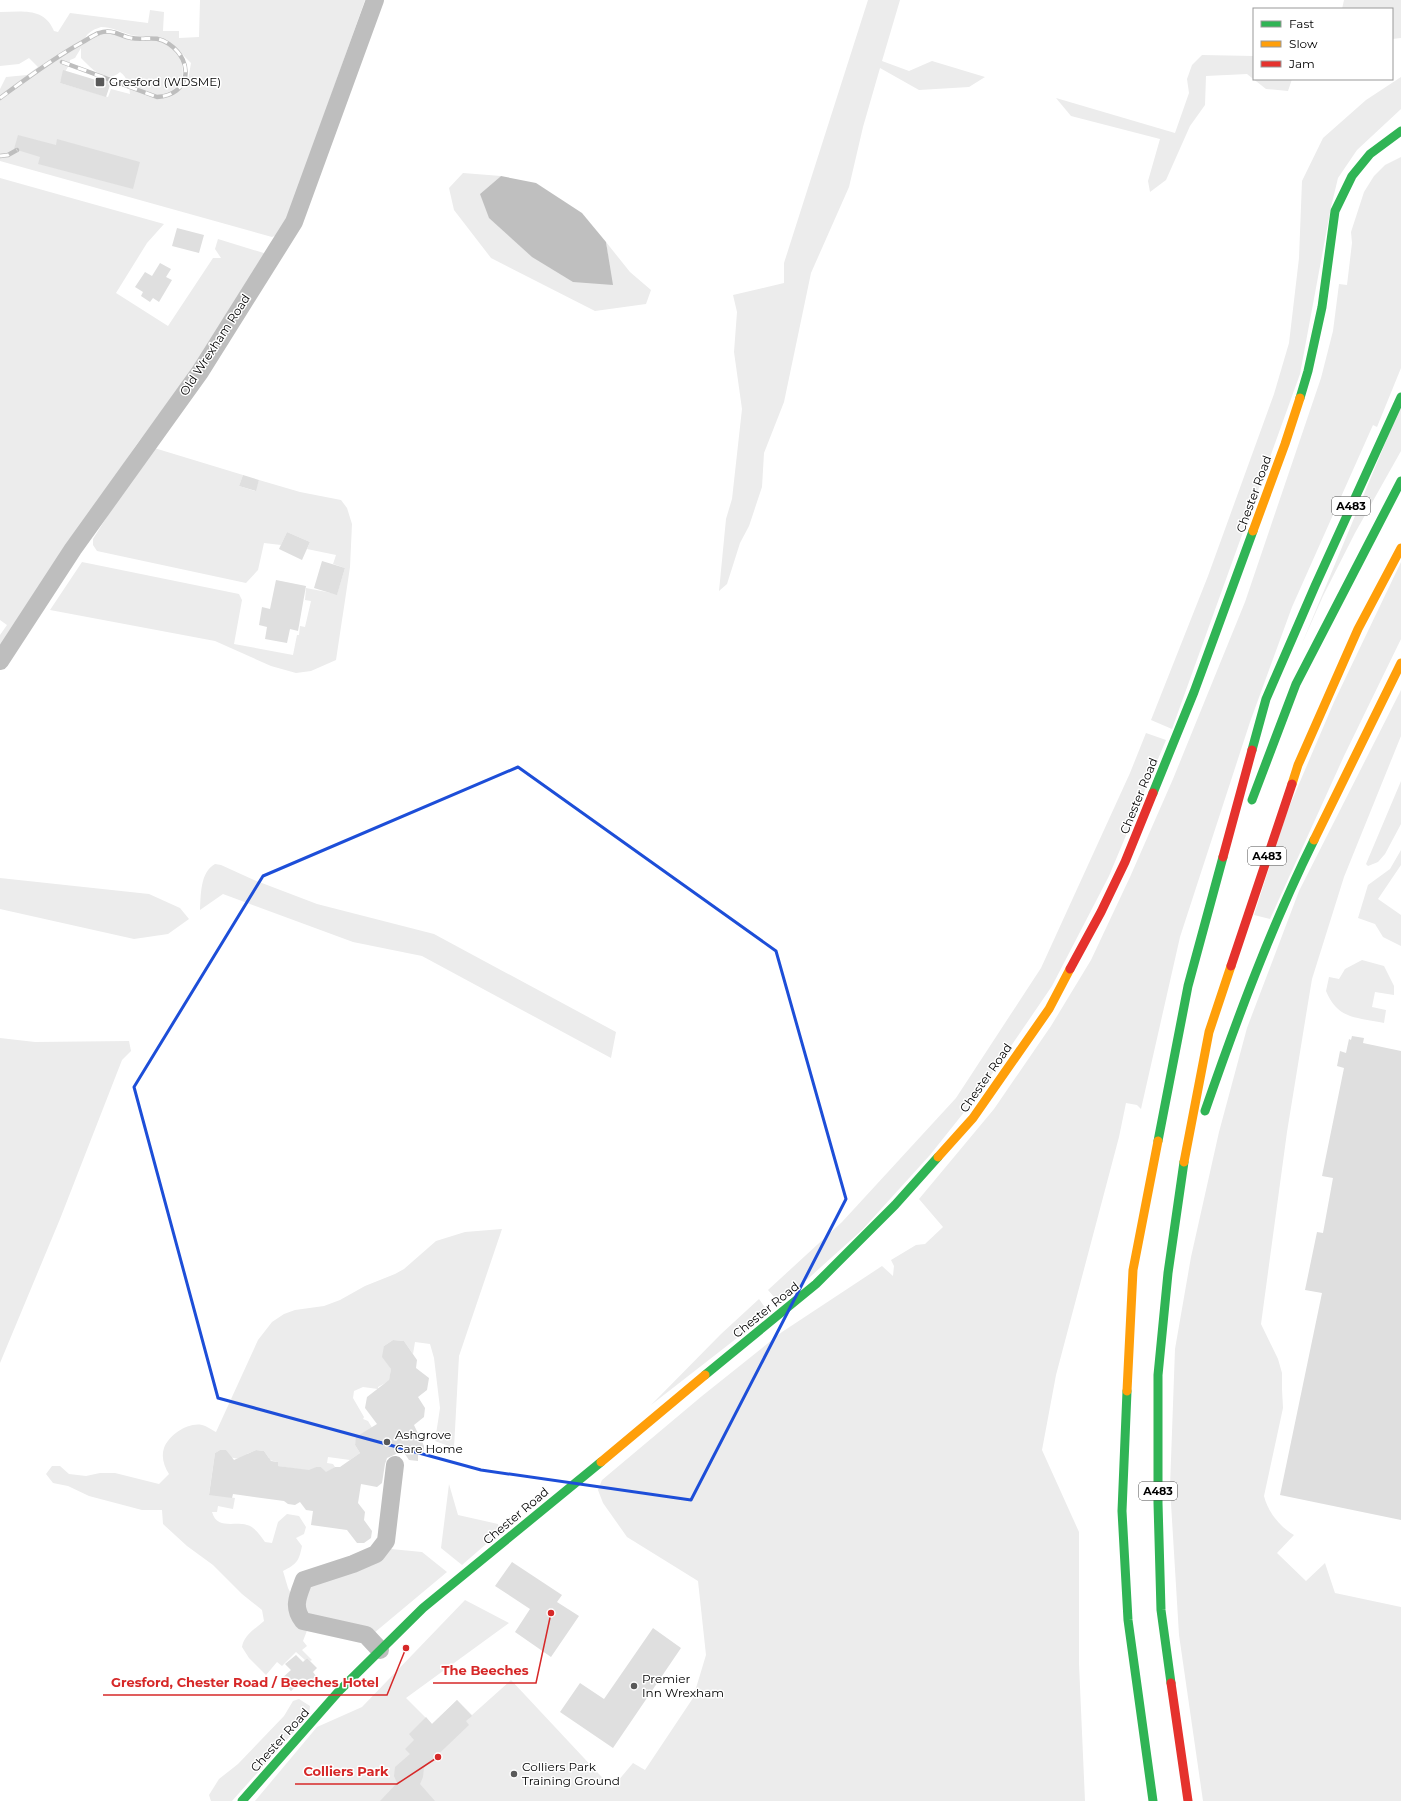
<svg xmlns="http://www.w3.org/2000/svg" width="1401" height="1801" viewBox="0 0 1401 1801" font-family="Montserrat,sans-serif">
  <style>
    .green { fill: #ececec; fill-rule: evenodd }
    .water { fill: #bfbfbf }
    .building { fill: #dfdfdf }
    .lines { fill: none; stroke-linecap: round; stroke-linejoin: round }
    .street { stroke: #bebebe; stroke-width: 18 }
    .fast { stroke: #30b455; stroke-width: 9 }
    .slow { stroke: #ff9f0a; stroke-width: 9 }
    .jam { stroke: #e5322d; stroke-width: 9 }
    .rail-casing { stroke: #bebebe; stroke-width: 4.5 }
    .rail { stroke: #fff; stroke-width: 3; stroke-dasharray: 9; stroke-linecap: butt }
    .marked { fill: none; stroke: #1d4ed8; stroke-width: 3; stroke-linejoin: round }
    .poi-dot { fill: #595959; stroke: #fff; stroke-width: 1.5 }
    .labels { text-anchor: middle; stroke-width: 3; stroke-linejoin: round; paint-order: stroke }
    .shield { fill: #fff; stroke: #4c4c4c; stroke-width: 1 }
    .shield-label { font-size: 11px; font-weight: bold; fill: #000 }
    .poi-label { font-size: 12px; fill: #000; stroke: #fff; text-anchor: start }
    .street-label { font-size: 12px; fill: #000; stroke: #fff }
    .leader { fill: none; stroke: #d62828; stroke-width: 1.5 }
    .callout-dot { fill: #d62828; stroke: #fff; stroke-width: 1.5 }
    .callout-label { font-size: 13px; text-anchor: middle; font-weight: bold; fill: #d62828; stroke: #fff; stroke-width: 3; stroke-linejoin: round; paint-order: stroke }
  </style>
  <rect width="100%" height="100%" fill="#fff"/>
  <!-- green -->
  <path class="green" d="M200,0H365L282,233L272,237L0,161V89L6,77L27,75L38,67L29,58L19,64L0,66V12C22,12 44,7 54,31L58,32L70,13L148,23L150,10L164,12L163,31H179V38L199,37ZM101,27C112,27 118,31 128,34C139,38 149,34 159,38L160,41L131,39L109,32L99,34L83,43C86,33 92,30 101,27ZM81,48V58C91,68 106,85 120,72C128,78 129,85 130,94L111,89L108,97L60,83C62,74 69,69 70,60L75,58ZM177,49L191,63L187,86L182,80C184,69 182,59 175,50Z
    M868,0H900L882,61L909,71L932,61L985,77L969,87L919,90L880,68L863,127L849,187L811,273L784,402L764,453L762,487L749,526L740,543L727,584L719,591L726,519L732,499L742,409L734,352L737,312L733,295L784,283V263Z
    M1344,0H1401V38L1392,39V9H1342Z
    M1202,55L1254,56V79H1292L1288,91L1266,89L1247,74L1206,76L1205,105L1190,126L1166,180L1150,192L1148,181L1160,139L1071,116L1056,98L1175,133L1189,93L1187,79L1192,65Z
    M1401,77V109L1357,150L1338,178L1331,207L1300,374L1172,729L1151,720L1208,576L1274,394L1289,343L1299,258L1302,181L1323,138L1366,100Z
    M1401,157V368L1377,427L1373,425L1292,607L1250,722L1180,937L1141,1109L1137,1105L1126,1103L1119,1137L1056,1375L1042,1450L1079,1532V1664L1085,1801H255L317,1727L362,1707L465,1600L509,1623L406,1698L432,1724L457,1700L472,1715L511,1680L612,1788L633,1763L645,1770L693,1698L706,1655L698,1581L627,1537L603,1503L598,1490L602,1480L702,1396L782,1332L882,1266L893,1276L894,1266L891,1260L916,1245L925,1244L943,1227L919,1199L994,1109L1051,1026L1091,960L1130,877L1173,779L1245,602L1321,378L1333,331L1339,284L1347,285L1352,243L1351,232L1364,192L1374,176L1385,165Z
    M463,173L501,176L480,194L612,285L606,242L630,272L651,290L646,304L595,311L491,258L454,210L449,188Z
    M0,178L164,224L147,243L116,293L168,326L213,258H221L215,249L218,239L267,254L193,369L137,444L36,592L0,656V635L7,625L0,620Z
    M1401,405V451L1355,533L1323,596L1301,646Z
    M151,447L243,475L239,486L255,491L259,480L300,492L341,500L347,508L352,524L350,567L336,660L311,671L296,673L271,666L215,641L50,610L82,562L239,594L242,600L234,644L293,655L297,635H299L300,626L305,627L311,601L305,600L306,588L337,594L345,568L333,564L336,555L307,549L310,542L287,532L281,545L264,543L258,570L246,583L97,551L93,545V539Z
    M1401,562V639L1344,756L1270,919L1254,915L1287,812L1334,702Z
    M1401,690V736L1344,877L1312,979L1308,1003L1287,1132L1261,1324L1278,1359L1282,1373V1389L1283,1408L1264,1496C1268,1512 1280,1527 1294,1535L1277,1553L1306,1581L1325,1563L1335,1593L1401,1607V1801H1203L1179,1635L1170,1487L1175,1349L1191,1257L1219,1132L1247,1028L1299,891Z
    M1146,733L1166,740L1109,876L1052,986L977,1096L930,1155L862,1230L780,1304L768,1290L842,1222L956,1098L1041,968L1130,773Z
    M1401,781V824L1385,854L1378,862L1368,866L1366,864Z
    M1401,850V865L1378,899L1401,915V946L1383,937L1375,924L1358,918L1368,885L1390,869Z
    M215,864L221,865L254,880L317,904L434,934L616,1032L611,1058L422,956L353,942L223,894L200,910C201,895 200,872 215,864Z
    M0,878L149,894L180,908L189,919L168,934L134,939L0,909Z
    M1362,960L1384,966L1394,986V995L1375,992L1372,1007L1386,1010L1384,1023C1357,1017 1338,1020 1326,991L1329,977L1339,979L1345,969Z
    M0,1038L35,1042L129,1041L131,1051L122,1060L60,1219L0,1363Z
    M502,1229L459,1356L454,1448L435,1441L440,1408L434,1358L430,1344L415,1342L413,1354L404,1341L393,1340L384,1346L391,1369L389,1381L378,1387V1389L363,1387L354,1391L353,1398L364,1417L363,1419L368,1421L377,1436L357,1437L355,1445L360,1453L350,1460L328,1457L327,1463L333,1464L335,1467L326,1473L321,1467H316L310,1471L278,1466V1462L269,1460V1458L264,1451L256,1450L247,1454L246,1460L228,1457L226,1450H220L215,1453L209,1494L235,1498L233,1509L218,1506L217,1512H212C217,1530 234,1521 247,1525C255,1527 260,1535 265,1542L272,1543L278,1522L287,1514L299,1516L306,1527L304,1534L296,1538L302,1546C299,1561 297,1564 283,1571L288,1588L308,1628L303,1641L307,1646L302,1650L312,1660L310,1661L307,1658L305,1660L296,1652L282,1666L277,1662L266,1675L249,1658L242,1647C244,1635 255,1629 264,1621L262,1610L242,1594L213,1565L187,1546L163,1524L162,1510H142L89,1496L68,1486L53,1483L46,1474L52,1466H60L69,1474L86,1476L100,1473H115L159,1484L169,1474C164,1466 161,1457 164,1448C169,1435 188,1422 202,1425C207,1426 212,1430 216,1432L258,1340L272,1322L284,1314L295,1310L324,1306L340,1300L365,1286L395,1274L404,1269L436,1241L465,1232Z
    M759,1299L769,1313L651,1405L721,1334Z
    M449,1484L458,1515L498,1524L500,1532L462,1565L441,1548Z
    M391,1549L422,1552L447,1572L374,1633L315,1621L304,1608L305,1596L312,1582L373,1565Z
    M299,1699L310,1706L309,1715L232,1801H211L209,1795L219,1779L238,1764L284,1716L293,1701Z"/>
  <!-- water -->
  <path class="water" d="M501,176L536,183L582,213L606,242L613,285L573,282L532,257L489,218L480,194Z"/>
  <!-- building -->
  <path class="building" d="M63,70L96,80L98,74L112,79L106,97L60,83Z
    M18,135L56,145L57,139L140,162L133,189L38,164L40,157L14,149Z
    M177,228L204,235L199,253L172,246Z
    M160,263L171,269L166,277L172,280L159,302L153,298L150,302L141,296L143,292L135,287L145,272L152,276Z
    M243,475L259,480L256,491L239,486Z
    M287,532L310,542L302,560L279,549Z
    M322,561L345,568L337,595L314,588Z
    M276,580L306,586L298,631L290,629L287,643L265,639L267,627L259,625L262,607L270,609Z
    M1352,1036L1364,1038L1363,1043L1401,1051V1520L1280,1495L1322,1293L1305,1290L1317,1232L1323,1233L1333,1178L1322,1176L1344,1068L1337,1066L1340,1051L1346,1053L1349,1039L1351,1040Z
    M393,1340L404,1341L417,1360L416,1368L429,1378L427,1390L418,1397L425,1408L424,1417L414,1425L424,1446V1451L418,1453V1461L409,1460L403,1451L387,1458L385,1464L382,1483L377,1487L361,1484L358,1503L365,1512L364,1520L372,1531L371,1538L364,1543H357L347,1530L311,1525L313,1511L306,1510L300,1502L295,1505L288,1504L284,1501L233,1494L232,1498L209,1495L215,1453L220,1450H226L234,1460L256,1450L264,1451L271,1461L278,1462V1466L309,1470L316,1467H321L326,1472L335,1467H340L360,1453L355,1445L356,1437L377,1424L365,1408L367,1397L389,1380L391,1369L382,1357L384,1346Z
    M512,1562L562,1595L557,1602L579,1616L551,1657L515,1632L530,1609L495,1586Z
    M653,1628L681,1648L613,1748L560,1712L580,1683L604,1699Z
    M296,1655L303,1662L307,1658L317,1668L313,1672L316,1676L303,1688L299,1684L291,1691L280,1680L291,1670L285,1664Z
    M457,1700L472,1716L466,1721L469,1725L424,1768L423,1777L420,1784L435,1801H380L397,1783L394,1776L395,1767L410,1754L405,1749L414,1740L409,1734L426,1717L432,1724Z"/>
  <g class="lines">
    <!-- street -->
    <path class="street" d="M0,661L73,549L200,372L294,222L375,0
      M380,1650L366,1635L303,1621C292,1607 298,1596 304,1580L353,1564L376,1554L386,1541L395,1465"/>
    <!-- fast -->
    <path class="fast" d="M1300,398L1308,371L1322,307L1335,211L1352,176L1370,154L1401,131
      M1252,750L1266,699L1315,586L1401,397
      M1153,793L1194,692L1253,531
      M1252,800L1296,684L1401,481
      M1205,1111C1237,1019 1271,927 1314,840
      M1158,1141L1188,986L1223,857
      M705,1375L816,1284L895,1205L938,1157
      M1127,1391L1122,1511L1128,1620L1153,1801
      M1171,1683L1161,1610L1158,1503V1375L1168,1273L1184,1162
      M242,1801L339,1691L423,1608L601,1462"/>
    <!-- slow -->
    <path class="slow" d="M1253,531L1285,444L1300,398
      M1292,784L1298,765L1358,629L1401,548
      M1314,840L1401,663
      M938,1157L973,1118L1049,1009L1070,969
      M1184,1162L1209,1032L1231,966
      M1127,1391L1133,1270L1158,1141
      M601,1462L705,1375"/>
    <!-- jam -->
    <path class="jam" d="M1223,857L1252,750
      M1231,966L1292,784
      M1070,969L1101,912L1125,862L1153,793
      M1171,1683L1188,1801"/>
    <!-- rail casing -->
    <g class="rail-casing">
      <path id="rail" d="M0,98C26,79 52,59 81,43C87,40 93,35 99,33C112,28 120,36 131,38C146,41 155,34 169,44C195,62 190,95 157,97L62,62
        M0,156L8,155L17,150"/>
    </g>
    <!-- rail -->
    <use href="#rail" class="rail"/>
  </g>
  <!-- marked area -->
  <path class="marked" d="M518,767L776,951L846,1199L691,1500L481,1470L218,1398L134,1087L263,876Z"/>
  <!-- markers -->
  <g class="poi-dot">
    <rect x="95" y="77" width="10" height="10" rx="2"/>
    <circle cx="387" cy="1442" r="4"/>
    <circle cx="634" cy="1686" r="4"/>
    <circle cx="514" cy="1774" r="4"/>
  </g>
  <g class="labels">
    <!-- shield labels -->
    <g class="shield">
      <rect x="1332" y="497" width="38" height="18" rx="3"/>
      <rect x="1248" y="847" width="38" height="18" rx="3"/>
      <rect x="1139" y="1482" width="38" height="18" rx="3"/>
    </g>
    <g class="shield-label">
      <text x="1351" y="510">A483</text>
      <text x="1267" y="860">A483</text>
      <text x="1158" y="1495">A483</text>
    </g>
    <!-- poi labels -->
    <g class="poi-label">
      <text x="109" y="86">Gresford (WDSME)</text>
      <text x="395" y="1439">Ashgrove<tspan x="395" dy="14">Care Home</tspan></text>
      <text x="642" y="1683">Premier<tspan x="642" dy="14">Inn Wrexham</tspan></text>
      <text x="522" y="1771">Colliers Park<tspan x="522" dy="14">Training Ground</tspan></text>
    </g>
    <!-- street labels -->
    <g class="street-label">
      <text transform="translate(215 345) rotate(-57)" y="4">Old Wrexham Road</text>
      <text transform="translate(1254 494) rotate(-70)" y="4">Chester Road</text>
      <text transform="translate(1139 796) rotate(-68)" y="4">Chester Road</text>
      <text transform="translate(986 1078) rotate(-55)" y="4">Chester Road</text>
      <text transform="translate(766 1310) rotate(-39)" y="4">Chester Road</text>
      <text transform="translate(516 1516) rotate(-40)" y="4">Chester Road</text>
      <text transform="translate(280 1740) rotate(-48)" y="4">Chester Road</text>
    </g>
  </g>
  <!-- callouts -->
  <path class="leader" d="M551 1613L536 1683H433M406 1648L387 1695H103M438 1757L397 1784H295"/>
  <g class="callout-dot">
    <circle cx="551" cy="1613" r="4"/>
    <circle cx="406" cy="1648" r="4"/>
    <circle cx="438" cy="1757" r="4"/>
  </g>
  <g class="callout-label">
    <text x="485" y="1675">The Beeches</text>
    <text x="245" y="1687">Gresford, Chester Road / Beeches Hotel</text>
    <text x="346" y="1776">Colliers Park</text>
  </g>
  <!-- legend -->
  <rect x="1253" y="8" width="140" height="72" fill="#ffffff" stroke="#999999"/>
  <rect x="1261" y="21" width="20" height="6" fill="#30b455" stroke="#999999"/>
  <text x="1289" y="28" font-size="12" fill="#000000">Fast</text>
  <rect x="1261" y="41" width="20" height="6" fill="#ff9f0a" stroke="#999999"/>
  <text x="1289" y="48" font-size="12" fill="#000000">Slow</text>
  <rect x="1261" y="61" width="20" height="6" fill="#e5322d" stroke="#999999"/>
  <text x="1289" y="68" font-size="12" fill="#000000">Jam</text>
</svg>
